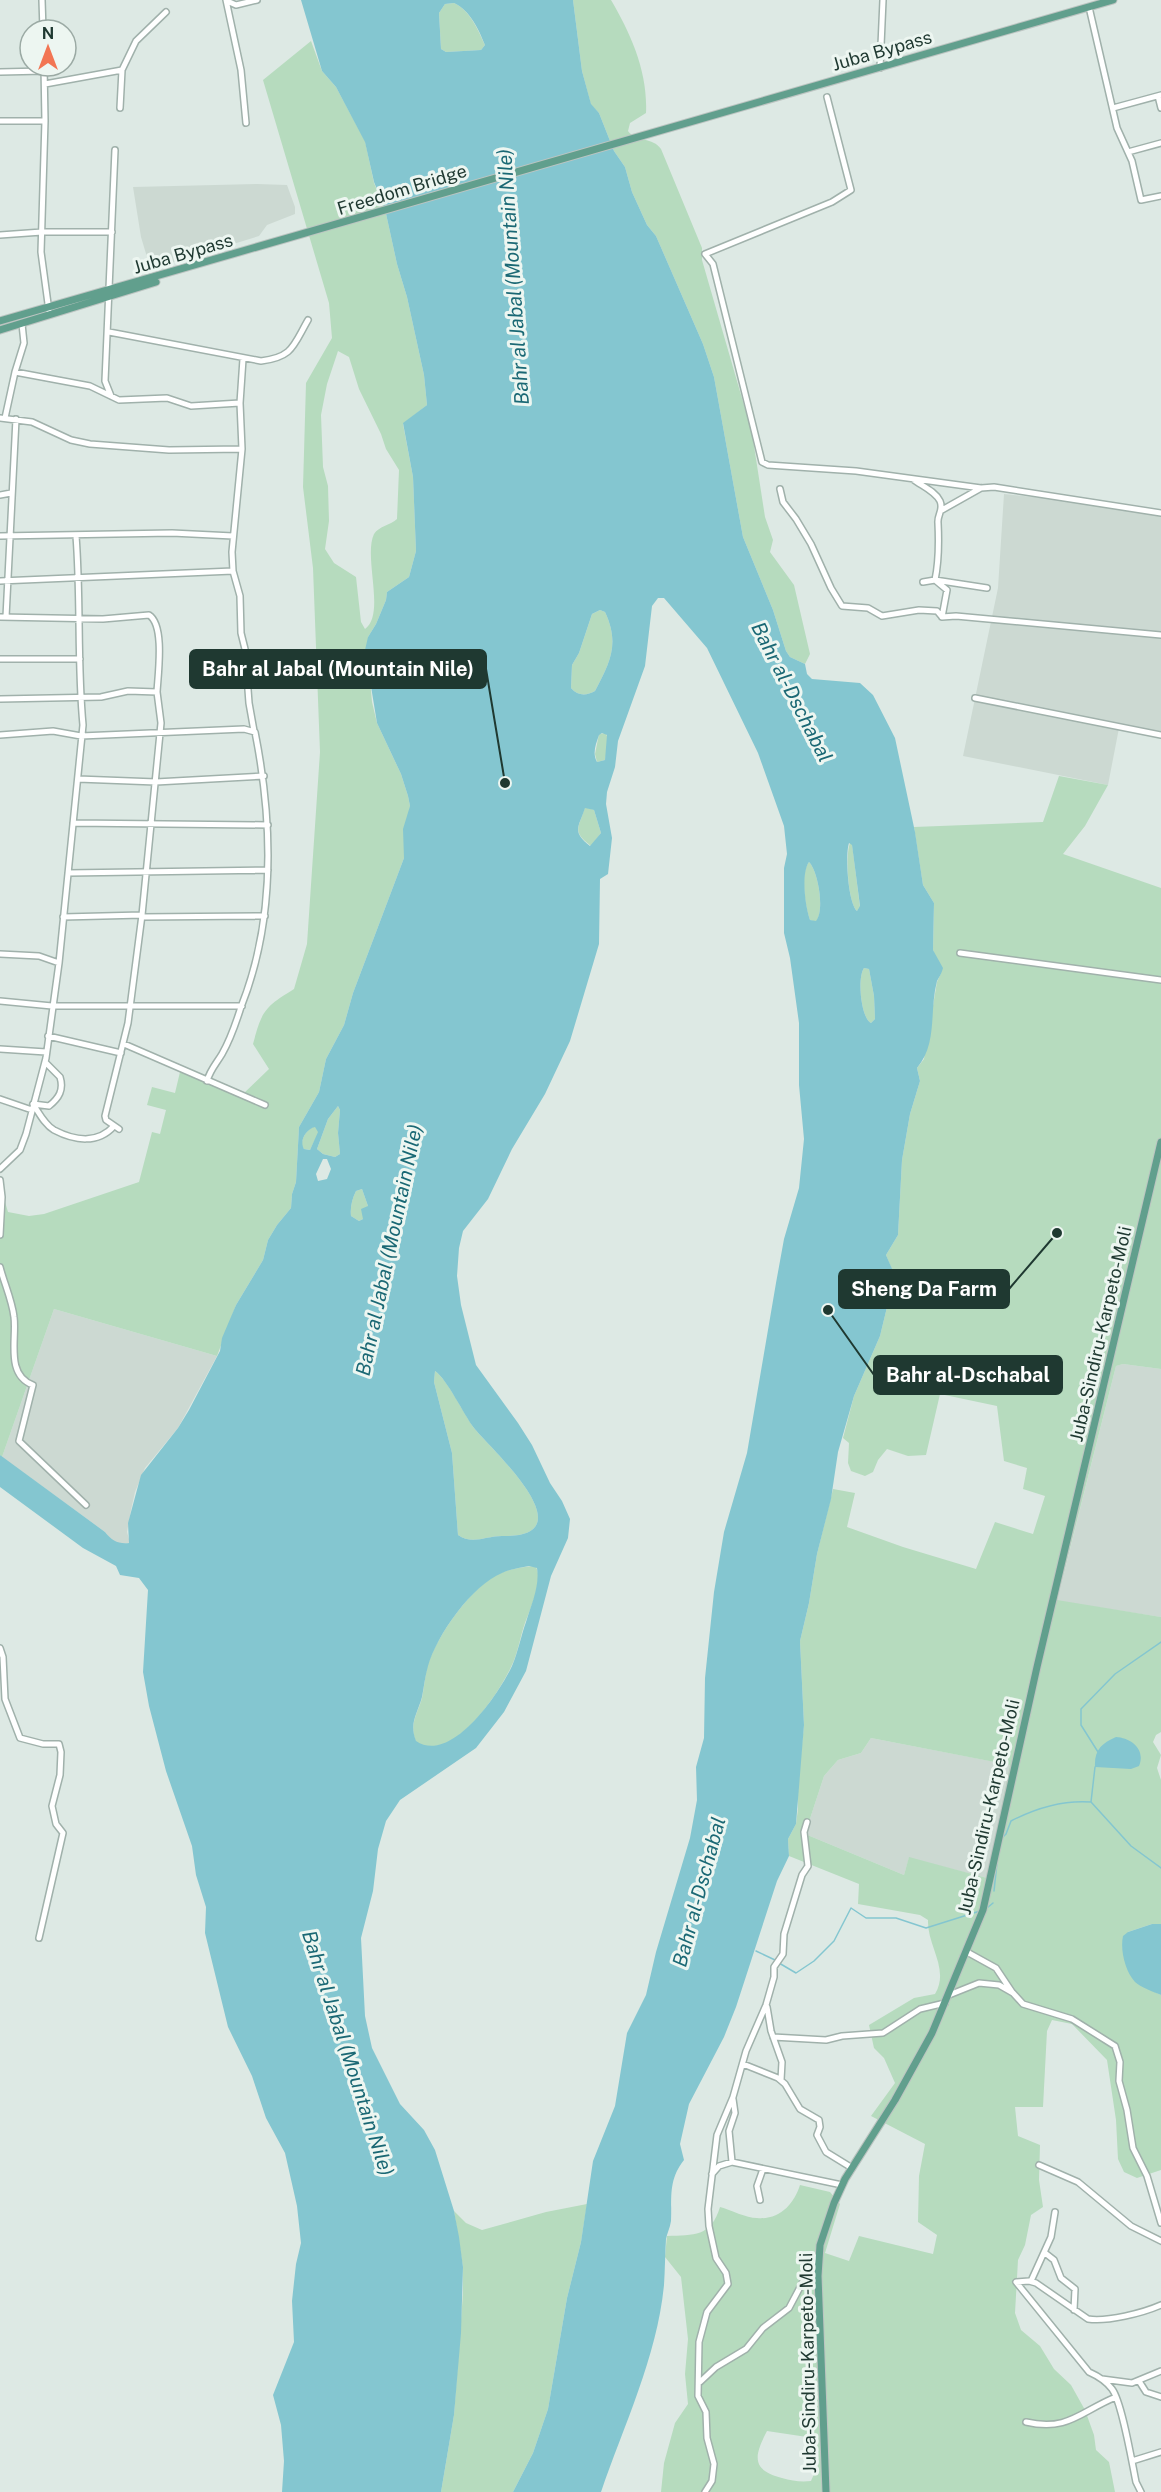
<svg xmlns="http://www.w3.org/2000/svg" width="1161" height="2492" viewBox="0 0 1161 2492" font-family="'Public Sans',sans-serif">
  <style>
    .built { fill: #ccd9d2 }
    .green { fill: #b6dbbe; fill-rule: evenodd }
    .water { fill: #84c6d0; fill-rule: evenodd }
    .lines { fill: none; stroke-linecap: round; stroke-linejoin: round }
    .stream { stroke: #84c6d0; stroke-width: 1.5 }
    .minor-casing { stroke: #a0b1ab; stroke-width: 8 }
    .major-casing { stroke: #bcc4c1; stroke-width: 9 }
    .minor { stroke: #fff; stroke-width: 5 }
    .major { stroke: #619f8d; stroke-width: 7 }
    .labels { text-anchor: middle; stroke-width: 6; stroke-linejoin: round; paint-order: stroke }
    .street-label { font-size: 18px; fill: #1f3931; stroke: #edf6f1 }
    .water-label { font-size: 20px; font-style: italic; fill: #1a6874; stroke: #edf6f1 }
    .leader { fill: none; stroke: #1f3931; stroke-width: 2 }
    .callout-dot { fill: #1f3931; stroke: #edf6f1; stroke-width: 2 }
    .callout { fill: #1f3931; stroke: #1f3931; stroke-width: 2 }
    .callout-label { font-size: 20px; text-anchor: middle; font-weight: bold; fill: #fff }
  </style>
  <rect width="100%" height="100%" fill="#dde9e4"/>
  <!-- built -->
  <path class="built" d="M257,184L287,185L295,207V214L267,225L259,236L175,262L150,267L141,237L133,187Z
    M1004,494L1161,510V736L1119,728L1108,785L963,756L998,588Z
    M54,1309L217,1356L178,1428L145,1468L135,1492L131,1510L127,1532L130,1543L121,1544L111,1540L105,1532L2,1457Z
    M1123,1364L1161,1369V1617L1057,1601L1116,1366Z
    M871,1738L1011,1765L987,1878L909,1858L904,1875L805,1834L824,1776L838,1760L861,1753Z"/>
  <!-- green -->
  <path class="green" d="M573,0H611C631,34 648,72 646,113L630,123L628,131C636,142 653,137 661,149L702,248V260L752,433L765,517L773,540L770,552L794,585L810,654L805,664L790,657L786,651L773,610L743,537L714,377L703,344L656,236L647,225L632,192L625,167L614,151L599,113L591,105L582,71Z
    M454,3C470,10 478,30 485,45L481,50L446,52L441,49L439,13L445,4Z
    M311,41L322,71L336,87L365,141L374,183L385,209L397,264L407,297L424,375L427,405L403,424L413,477L416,551L409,577L387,592L386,600L376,624L368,637L369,669L372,702L377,723L401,774L408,796L410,806L404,858L353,993L344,1025L326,1059L319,1092L299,1127L296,1182L292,1194L291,1208L277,1225L268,1240L263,1260L236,1305L217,1356L54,1309L2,1457L0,1455V1185L8,1212L29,1216L44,1214L139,1182L152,1132L160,1134L166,1110L147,1105L152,1087L175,1093L180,1072L241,1096L269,1069L253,1044C262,1010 265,1007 294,989L307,944L320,752L313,568L303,487L306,383L332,338L329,303L263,80ZM338,351L349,357L359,389L381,434L386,449L399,470L397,519C391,525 379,526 374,534C363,557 386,614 365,629L361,622L356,577L334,563L325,549L329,521L328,486L323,467L321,415L327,384Z
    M600,610L605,612C620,644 610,662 595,691C586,696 578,696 571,688L572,665L579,653L592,614Z
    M605,733C611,739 607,752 605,760L597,762L595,754L599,734Z
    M1059,776L1108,785L1085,826L1063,854L1161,888V1369L1123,1364L1116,1366L1057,1600L1161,1617V1732L1156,1735L1153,1742L1161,1755L1157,1768L1161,1780V1924H1152L1128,1932L1143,1986L1161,1995V2170L1137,2178L1124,2172L1118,2159L1116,2120L1107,2060L1072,2024L1052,2020L1047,2031L1043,2107H1015L1018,2136L1040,2145L1039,2180L1043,2207L1031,2215L1025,2245L1018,2260L1015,2313L1021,2330L1040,2346L1054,2369L1071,2385L1085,2410L1094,2435L1096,2450L1109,2462L1115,2492H661L664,2463L675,2423L688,2404L685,2374L688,2339L681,2277L665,2257L667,2236C694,2235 711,2237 720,2207C731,2210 746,2218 757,2218C780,2220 794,2204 800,2185L830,2192L840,2204L825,2253L849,2261L859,2236L933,2254L937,2235L918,2222L919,2176L925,2144L871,2116L895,2083L884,2058L874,2048L869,2025L914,1998L935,1994C950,1969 927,1946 928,1920L920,1915L858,1904L859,1884L789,1856L788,1839L796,1824L798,1809V1784L804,1725L800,1641L809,1603L817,1554L833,1489L855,1493L847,1527L903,1547L976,1569L995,1522L1033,1534L1045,1496L1023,1489L1027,1468L1004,1461L997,1406L940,1394L926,1455L908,1456L887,1449L878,1460L873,1472L865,1476L851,1471L848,1463L849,1443L843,1438L854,1396L880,1336L888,1303L893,1272L886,1255L898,1235L902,1160L910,1114L920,1081L917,1068L924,1059L937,982L941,973L933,950L934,903L923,885L914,827L1043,822ZM871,1738L1010,1765L987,1878L909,1857L904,1875L805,1834L824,1776L838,1760L861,1753ZM767,2431L807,2437L813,2442L814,2474L811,2481C801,2482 792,2481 782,2478C751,2470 754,2456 767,2431Z
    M585,807L594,810L601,833L591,846C571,831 579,828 585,807Z
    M850,843L852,844L860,907L857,911C848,903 845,855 850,843Z
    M809,862C818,871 825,910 816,922L810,920C805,906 800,873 809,862Z
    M864,968L869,969L874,996L875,1019L871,1023C861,1018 857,978 864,968Z
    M338,1106L340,1110L338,1133L340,1154L335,1157L323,1154L317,1149L328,1119Z
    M315,1126L319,1132L310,1150L304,1149L302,1146C301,1138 307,1129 315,1126Z
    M362,1189L368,1206L363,1219L359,1221L351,1216C350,1208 352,1199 356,1191Z
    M435,1371C447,1379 464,1414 474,1428C491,1449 590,1538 502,1536C486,1536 472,1545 458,1535L452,1453L434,1382Z
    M535,1566C545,1578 530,1609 525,1623C520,1637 518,1653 511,1667C498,1695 452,1765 416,1742C409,1724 417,1715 422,1698C424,1688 425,1677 427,1667C436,1638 466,1595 491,1578C503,1570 520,1567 535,1566Z
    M587,2204L581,2242L567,2298L548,2409L533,2453L513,2492H441L454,2415L463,2293V2267L454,2211L466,2223L482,2230L546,2212Z"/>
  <!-- water -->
  <path class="water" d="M301,0H573L582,71L591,104L599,113L614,151L625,167L632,192L647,225L656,236L703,344L714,377L743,537L773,610L786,651L790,657L805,664L807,674L812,679L860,683L873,695L895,738L915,832L923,885L934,903L933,950L943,968C942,973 939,977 937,981C929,1011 938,1043 917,1068L920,1081L910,1114L902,1160L898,1235L886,1255L893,1271L888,1303L880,1336L854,1396L838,1452L831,1499L817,1554L809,1603L800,1641L804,1725L796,1824L788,1839L789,1856L777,1881L736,2007L724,2037L689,2104L680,2144L684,2160C668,2180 672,2198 671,2221C670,2228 667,2233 666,2239C665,2254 665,2270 664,2285C657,2357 624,2425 601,2492H513L533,2453L548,2409L567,2298L581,2242L593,2161L615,2106L627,2033L646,1995L656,1952L690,1838L697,1800L696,1767L704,1738L705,1678L714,1592L724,1532L747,1453L776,1283L784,1239L799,1188L804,1139L799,1085V1023L790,958L784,933V868L787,854L784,826L758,753L707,648L664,598H658L652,606L645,666L618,741L615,767L607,792L606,804L612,838L608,874L600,879L599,944L570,1041L545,1094L512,1149L488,1199L463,1231L459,1248L457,1276L461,1305L476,1365L518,1423L532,1445L550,1483L562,1501L570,1519L568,1538L551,1576L526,1671L504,1712L476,1748L400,1800L386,1821L378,1849L373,1891L361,1938L365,2016L372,2048L400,2104L424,2130L435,2150L454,2211L459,2237L463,2267L461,2333L454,2415L441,2492H282L284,2461L281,2425L273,2395L294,2342L292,2301L296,2264L301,2243L297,2206L285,2153L266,2118L252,2076L228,2027L205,1933L206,1907L196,1875L192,1846L166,1771L149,1706L143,1672L148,1590L139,1578L120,1575L116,1566L83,1548L0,1487V1455L105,1532C112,1541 118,1544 129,1543L128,1523L141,1475L178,1428L189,1410L220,1351L222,1338L236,1305L263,1260L268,1240L277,1225L291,1208L292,1194L296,1182L299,1127L319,1092L326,1059L344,1025L353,993L404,858L403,829L410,806L408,796L401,774L377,723L365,650L368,637L376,624L386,600L387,592L409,577L416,551L413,477L403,423L427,405L424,375L407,297L397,264L385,209L374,182L365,142L336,87L322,71ZM454,3C470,10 479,30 485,45L481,50L446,52L441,49L439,13L445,4ZM600,610L605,612C620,644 610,662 595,691C586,696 578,696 571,688L572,665L579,653L592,614ZM602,733L607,735L605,760L597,762C592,753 596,744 599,735ZM585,808L594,810L601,833L590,846C571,831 579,827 585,808ZM849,843L852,845L860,906L857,911C848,903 845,855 849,843ZM809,862C818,871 825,910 816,921L810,920C805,906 801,873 809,862ZM864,968L869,969L874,996L875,1019L871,1023C861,1018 857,978 864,968ZM338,1106L340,1110L338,1133L340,1154L335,1157L323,1154L317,1149L328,1119ZM315,1127L318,1132L310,1150L304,1149C299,1141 306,1129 315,1127ZM323,1159H327L331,1169L327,1179L318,1181L316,1174ZM362,1189L368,1206L361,1209L363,1219L359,1221L351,1216C350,1208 352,1199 356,1191ZM435,1371C447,1379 464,1415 474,1428C491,1449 590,1538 502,1536C486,1536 472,1545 458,1535L452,1453L434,1382ZM529,1566L537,1568C540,1586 531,1605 526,1622C521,1636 518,1652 512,1666C499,1694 451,1765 416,1741C409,1723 417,1715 422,1697C424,1687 425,1676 428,1666C437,1635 472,1585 502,1573C510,1569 520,1568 529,1566Z
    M1116,1737C1131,1738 1146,1749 1139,1766L1131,1769L1095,1767C1094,1750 1102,1743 1116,1737Z
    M1152,1924H1161V1995C1154,1992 1140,1987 1135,1982C1125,1971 1120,1950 1123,1936L1128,1932Z"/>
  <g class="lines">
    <!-- stream -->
    <path class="stream" d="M1098,1752L1081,1725V1709L1115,1674L1161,1642
      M1091,1802L1095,1767
      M1002,1838L1006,1834L1011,1821C1036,1808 1063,1800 1091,1802L1131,1846L1161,1868
      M994,1891L997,1863
      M987,1908L993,1903
      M756,1951L775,1960
      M779,1963L796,1973L814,1961L834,1941L851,1908L866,1918H896L926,1928L980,1911"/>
    <!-- minor casing -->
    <g class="minor-casing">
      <path id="minor" d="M42,0L43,30
        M226,0L241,70L246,123
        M227,1L236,5L257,0
        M1089,7L1117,128L1132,161L1141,200L1161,196
        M44,66L45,121L41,252L49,311
        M880,68L883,0
        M0,72L44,71
        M45,84L122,70L136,41L166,12
        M1158,96L1161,108
        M827,97L851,190L832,202L705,254L713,264L762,462L768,465L856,471L981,488L994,487L1161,513
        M120,108L122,70
        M1113,108L1161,95
        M0,121H45
        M1128,152L1161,143
        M0,235L42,232H112
        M109,332L261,361C293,357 293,346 308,320
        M243,359L240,403L242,449L232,552L233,571L240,596L241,633L245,649L249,703L254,731
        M15,372L90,386L119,400L167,398L191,406L240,403
        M111,396L105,381L115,150
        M0,418L32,422L71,440L90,444L169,450L242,449
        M5,418L15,372L24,343L22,324
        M914,480C922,486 935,491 940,501C944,510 937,515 938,523C939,543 939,561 935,580L947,590L942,617
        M780,489L783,502L796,519L811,544L831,588L842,606L868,608L882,616L919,610L937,611L942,617L956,616L1161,635
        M0,495L11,493
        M942,510L981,488
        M0,536L172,533L233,536
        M0,581L233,571
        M923,582L935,580L987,588
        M0,617L103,619L149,615C165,625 158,674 157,692
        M6,617L16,419
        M0,659H80
        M975,698L1161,735
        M0,699L101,697L128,691L157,692L161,723L142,915L128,1023L105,1116L106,1120L119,1129
        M0,735L53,731L81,736L244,729L255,732C273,823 276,919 241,1007C236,1023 230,1040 222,1054C216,1064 210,1070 207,1081
        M78,779L156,782L264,776
        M73,823L268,825
        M68,873L268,870
        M63,917L142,915
        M142,917L265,916
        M960,953L1161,980
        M0,954L39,956L59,963
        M0,1001L52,1006H242
        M48,1036L121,1053
        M124,1044L265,1105
        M0,1049L46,1052
        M0,1099L32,1110
        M33,1104C39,1113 45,1125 54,1130C75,1141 98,1144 114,1126
        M33,1104L49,1106C59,1098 64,1090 60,1077L45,1062
        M0,1169L20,1150L26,1134L46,1058L59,963L83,725C77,663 81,599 76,536
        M0,1180L2,1197L0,1235
        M0,1267C4,1283 12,1300 14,1317C17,1338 5,1375 33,1385L19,1441L86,1505
        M0,1648L3,1657L5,1699L20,1738L43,1744H59L61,1752L60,1775L52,1806L56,1824L63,1833L39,1938
        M967,1952L996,1968L1012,1992
        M949,1995L979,1983L999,1985L1013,1993L1023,2004L1072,2019L1115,2046L1120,2062L1119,2081L1127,2110L1133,2148L1147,2176L1161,2223
        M767,2007L771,2031L782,2062L781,2080
        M773,2037L826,2040L842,2036L883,2033L920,2009L945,2003
        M743,2064L778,2078L785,2084L800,2109L819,2120L820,2127L817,2135L826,2152L852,2168
        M732,2162L729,2131L735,2113L733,2099
        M1039,2165L1078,2182L1131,2226L1161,2241
        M712,2174L719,2166L732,2162L842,2185
        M760,2200L757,2186L763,2169
        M1045,2253L1054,2260L1061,2278L1075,2289L1074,2310
        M1031,2281L1051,2237L1055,2212
        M1102,2379L1132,2383L1161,2371
        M1139,2381L1146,2392L1161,2397
        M700,2382L716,2367L746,2349L763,2328L789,2308L816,2257
        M1026,2422C1068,2432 1081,2411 1116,2397
        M1132,2461L1161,2452
        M705,2492L712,2481L714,2464L707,2438L706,2412L698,2396L699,2342L707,2312L728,2284L726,2273L716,2258L709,2226L708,2209L717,2135L733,2097L746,2051L766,2005L774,1977V1967L783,1954L784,1934L802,1875L808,1866L804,1832L807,1822
        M1141,2492L1136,2482C1132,2463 1122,2402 1112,2389C1106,2381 1098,2376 1089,2372L1016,2282L1029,2281L1036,2283L1088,2319C1107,2322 1143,2313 1161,2305"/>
    </g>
    <!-- major casing -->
    <g class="major-casing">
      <path id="major" d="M0,321L1113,0
        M0,330L156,282
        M826,2492L818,2276L820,2245L834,2203L845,2179L895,2100L932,2033L983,1910L1037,1667L1161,1142"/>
    </g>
    <!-- minor -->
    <use href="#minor" class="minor"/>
    <!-- major -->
    <use href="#major" class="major"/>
  </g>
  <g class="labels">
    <!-- street labels -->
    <g class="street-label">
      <text transform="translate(882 51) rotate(-16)" y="6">Juba Bypass</text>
      <text transform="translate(402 190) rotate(-17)" y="6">Freedom Bridge</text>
      <text transform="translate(183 254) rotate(-16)" y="6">Juba Bypass</text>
      <text transform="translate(1101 1334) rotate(-77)" y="6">Juba-Sindiru-Karpeto-Moli</text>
      <text transform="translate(989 1807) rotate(-77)" y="6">Juba-Sindiru-Karpeto-Moli</text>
      <text transform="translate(808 2363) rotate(-91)" y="6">Juba-Sindiru-Karpeto-Moli</text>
    </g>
    <!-- water labels -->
    <g class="water-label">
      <text transform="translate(513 277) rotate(-94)" y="7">Bahr al Jabal (Mountain Nile)</text>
      <text transform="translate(792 692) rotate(63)" y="7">Bahr al-Dschabal</text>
      <text transform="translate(389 1250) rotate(-78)" y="7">Bahr al Jabal (Mountain Nile)</text>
      <text transform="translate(699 1892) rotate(-75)" y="7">Bahr al-Dschabal</text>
      <text transform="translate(348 2053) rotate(72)" y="7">Bahr al Jabal (Mountain Nile)</text>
    </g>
  </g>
  <!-- callouts -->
  <path class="leader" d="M505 783L486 669M1057 1233L1009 1289M828 1310L874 1375"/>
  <g class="callout-dot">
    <circle cx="505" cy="783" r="6"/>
    <circle cx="1057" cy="1233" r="6"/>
    <circle cx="828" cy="1310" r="6"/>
  </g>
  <g class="callout">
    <rect x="190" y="650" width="296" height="38" rx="6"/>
    <rect x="839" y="1270" width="170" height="38" rx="6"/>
    <rect x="874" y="1356" width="188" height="38" rx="6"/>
  </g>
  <g class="callout-label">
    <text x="338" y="676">Bahr al Jabal (Mountain Nile)</text>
    <text x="924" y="1296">Sheng Da Farm</text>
    <text x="968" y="1382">Bahr al-Dschabal</text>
  </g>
  <!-- north arrow -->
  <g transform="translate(48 48)"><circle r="28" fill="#edf6f1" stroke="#9baaa4" stroke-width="1.5"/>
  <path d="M0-4.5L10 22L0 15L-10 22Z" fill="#f27553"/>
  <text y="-9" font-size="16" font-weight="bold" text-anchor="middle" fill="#1f3931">N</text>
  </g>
</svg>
